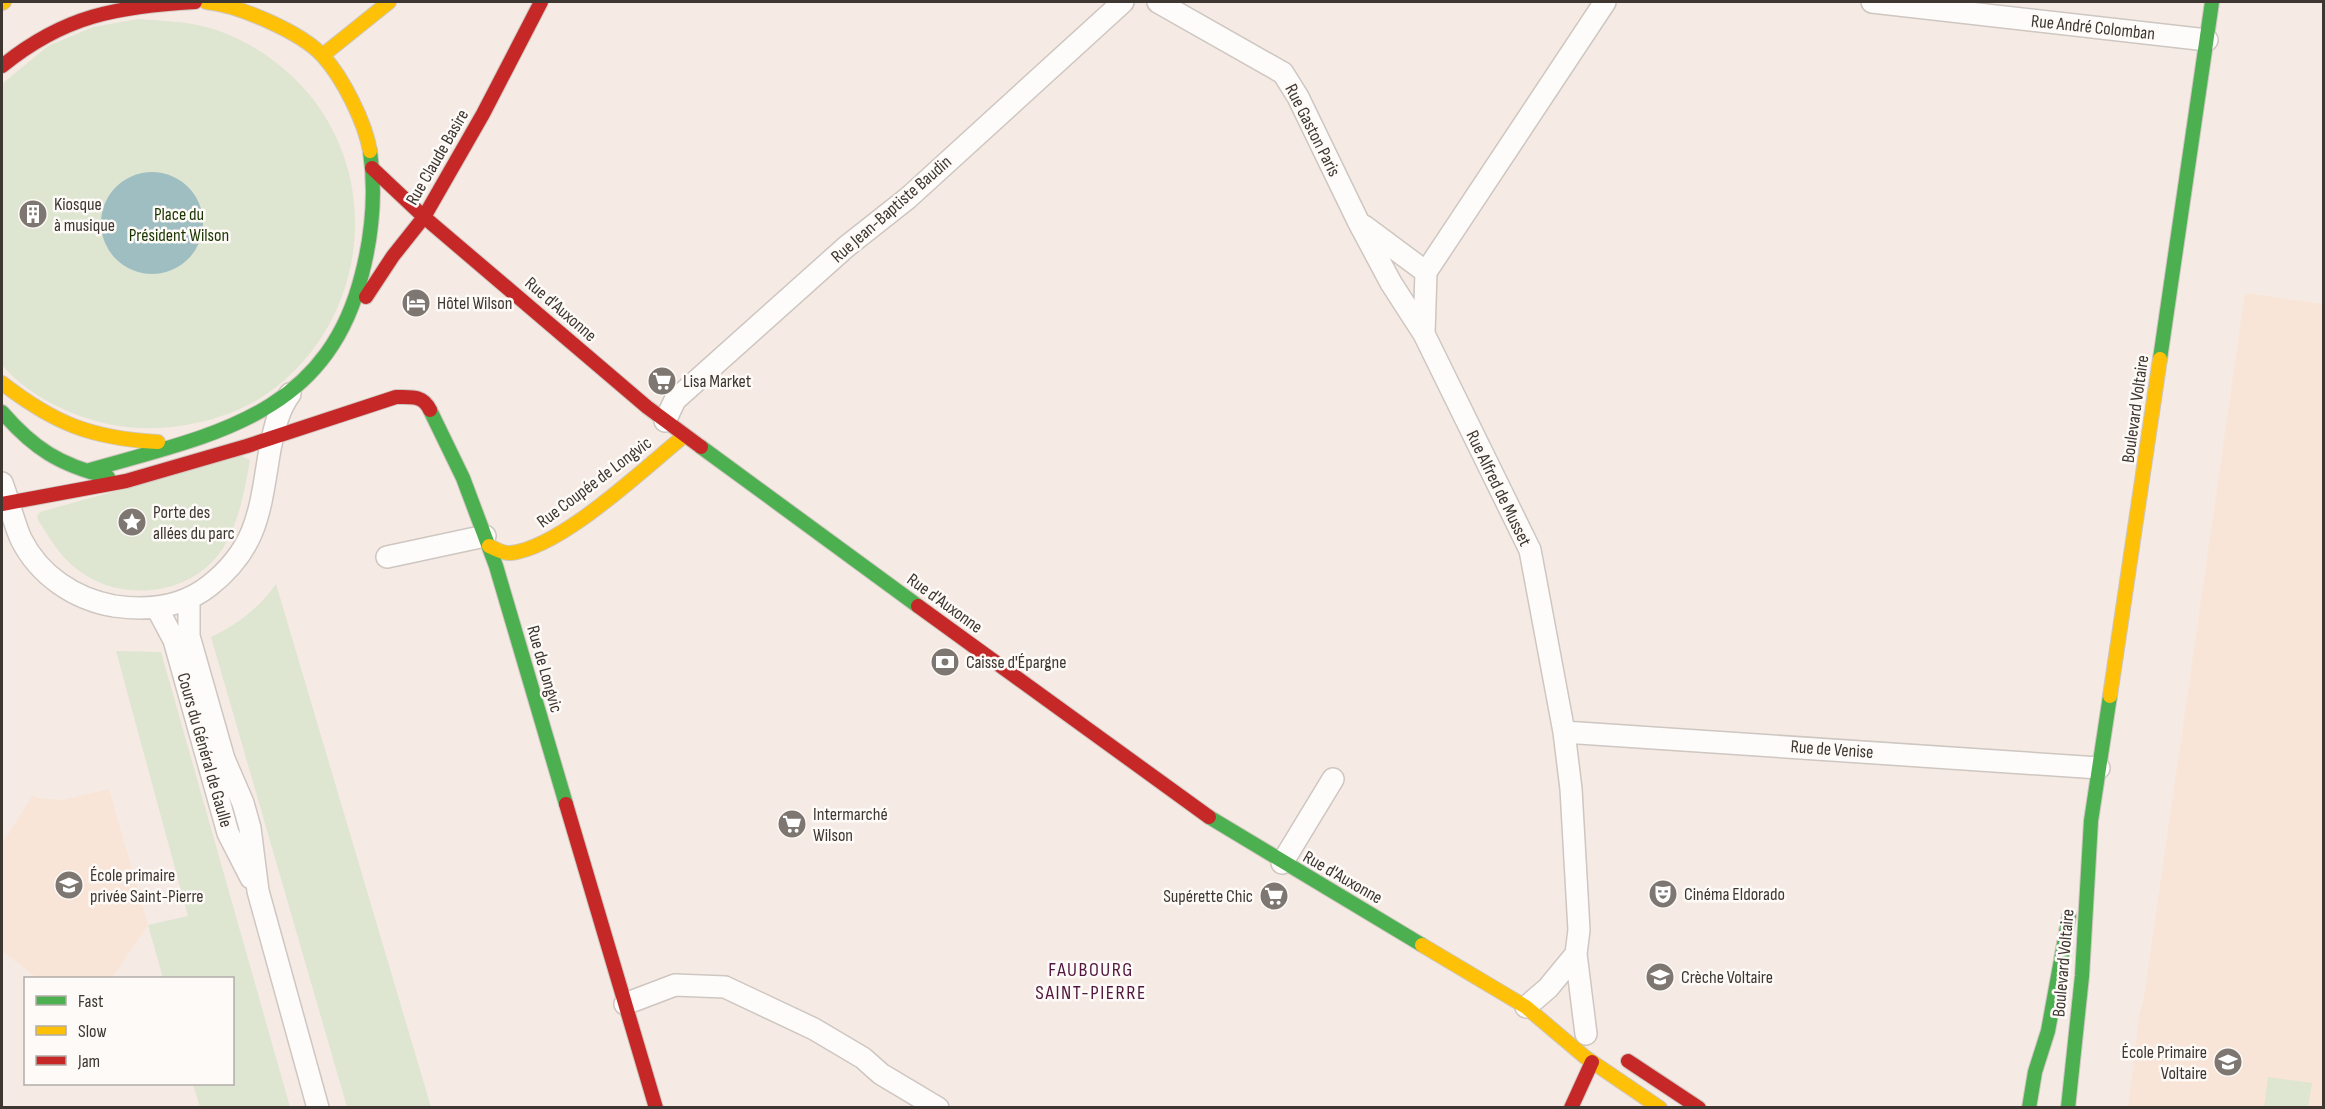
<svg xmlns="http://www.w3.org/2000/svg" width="2325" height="1109" viewBox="0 0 2325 1109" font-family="'Sofia Sans Condensed',sans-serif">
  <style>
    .built { fill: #f8e5d7 }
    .green { fill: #dee5d1 }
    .water { fill: #9ebec2 }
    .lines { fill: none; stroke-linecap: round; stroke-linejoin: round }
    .street-casing { stroke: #cec6c0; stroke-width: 24 }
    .fast-casing { stroke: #cec6c0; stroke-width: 16 }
    .slow-casing { stroke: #cec6c0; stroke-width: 16 }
    .jam-casing { stroke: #cec6c0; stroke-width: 16 }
    .street { stroke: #fefcfb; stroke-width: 21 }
    .fast { stroke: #4caf50; stroke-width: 14 }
    .slow { stroke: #ffc107; stroke-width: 14 }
    .jam { stroke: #c62828; stroke-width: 14 }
    .labels { text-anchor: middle; stroke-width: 5; stroke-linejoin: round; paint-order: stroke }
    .street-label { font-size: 18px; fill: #3e3731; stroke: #fefaf7 }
    .poi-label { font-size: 18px; fill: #3e3731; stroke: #fefaf7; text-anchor: start }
    .park-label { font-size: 18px; fill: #193501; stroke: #fefaf7 }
    .neighbourhood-label { font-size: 20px; letter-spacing: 1.5px; fill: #51163d; stroke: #fefaf7 }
  </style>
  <rect width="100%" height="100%" fill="#f5ebe4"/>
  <!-- built -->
  <path class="built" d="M2245,293L2323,304V1107L2128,1108L2139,1017L2144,997Z
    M109,789L148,925L112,978H37L2,951V844L33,795L38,798L63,800Z"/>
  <!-- green -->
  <path class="green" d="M138,19C162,21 186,21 210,28C241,37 271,56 294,78C389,170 370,329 259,399C225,420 177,430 138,428C91,426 32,401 2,365V84L48,46L93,27Z
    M242,456L250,460C245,488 240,518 226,543C198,595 123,605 78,570C61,558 49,537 38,520L37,516L40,512Z
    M276,584L431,1107H347L211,637C237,625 259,608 276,584Z
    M116,651L161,652L290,1107H200L193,1084H232V978H163L148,925L188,916Z
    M2268,1077L2312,1083L2308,1107H2264Z"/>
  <!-- water -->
  <path class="water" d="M101 223a51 51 0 1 1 102 0a51 51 0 1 1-102 0Z"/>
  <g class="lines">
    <!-- street casing -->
    <g class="street-casing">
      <path id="street" d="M1158,2L1283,73L1298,97L1358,221L1391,283L1424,334
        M1872,2L2207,40
        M1364,226L1426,272
        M665,421L675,400L846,247L908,198L1123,2
        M2,483C9,501 13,521 21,539C39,575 74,599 114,606C148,611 181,608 209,586C259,547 260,508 270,449C274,430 278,410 290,394
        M387,557L485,536
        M189,600V636L224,759L243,803L250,828L258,891L318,1108
        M157,608L174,640L228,833L251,878
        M1564,732L2099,768
        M1282,863L1333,779
        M625,1004L675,985L725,987L814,1029L863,1058L881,1074L938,1108
        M1526,1007L1548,988L1576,954
        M1586,1034L1576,954L1579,930L1571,789L1564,732L1530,550L1424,334L1426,272L1605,2"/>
    </g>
    <!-- fast casing -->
    <g class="fast-casing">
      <path id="fast" d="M2160,359L2212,2
        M430,410L463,478L496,566L566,804
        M2,412C34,449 60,465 108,477
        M701,447L918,606
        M90,470C212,435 327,416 362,274C372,235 376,192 370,151
        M1209,817L1422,945
        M2029,1108L2035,1072L2048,1031L2069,916
        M2068,1108L2082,976L2091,821L2110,696"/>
    </g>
    <!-- slow casing -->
    <g class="slow-casing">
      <path id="slow" d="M206,2C238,5 301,32 323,56C343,78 365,122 370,151
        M2,3L4,2
        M323,55L389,2
        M2,383C55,424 91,438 158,442
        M489,546C496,549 503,554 511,553C562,547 642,470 684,436
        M2110,696L2160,359
        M1422,945L1526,1007L1585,1057L1660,1108"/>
    </g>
    <!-- jam casing -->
    <g class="jam-casing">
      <path id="jam" d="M2,66C65,15 116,7 195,2
        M372,168L424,217L647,407L701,447
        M366,297L393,256L424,217L483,114L541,2
        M2,504L126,481L247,446L396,397C411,397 423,395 430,410
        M918,606L1209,817
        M566,804L656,1108
        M1628,1061L1699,1108
        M1571,1108L1592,1062"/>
    </g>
    <!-- street -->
    <use href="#street" class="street"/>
    <!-- fast -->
    <use href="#fast" class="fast"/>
    <!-- slow -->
    <use href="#slow" class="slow"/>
    <!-- jam -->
    <use href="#jam" class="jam"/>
  </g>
  <!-- icons -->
  <defs>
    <g id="building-disc" transform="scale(1.5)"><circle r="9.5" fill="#7e7670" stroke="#fefaf7"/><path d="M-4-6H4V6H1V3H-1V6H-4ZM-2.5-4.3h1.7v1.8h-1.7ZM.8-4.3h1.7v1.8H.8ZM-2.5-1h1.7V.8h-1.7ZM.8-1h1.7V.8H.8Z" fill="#fff"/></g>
    <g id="hotel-disc" transform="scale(1.5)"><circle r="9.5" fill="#7e7670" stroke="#fefaf7"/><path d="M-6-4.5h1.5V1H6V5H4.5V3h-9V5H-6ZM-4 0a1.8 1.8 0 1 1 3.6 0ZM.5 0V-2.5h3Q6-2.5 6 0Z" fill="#fff"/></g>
    <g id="supermarket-disc" transform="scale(1.5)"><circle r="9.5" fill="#7e7670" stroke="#fefaf7"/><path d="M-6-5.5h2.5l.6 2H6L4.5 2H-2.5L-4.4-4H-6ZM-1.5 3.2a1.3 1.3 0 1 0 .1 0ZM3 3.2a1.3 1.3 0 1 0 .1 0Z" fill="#fff"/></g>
    <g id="sight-disc" transform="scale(1.5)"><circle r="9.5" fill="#7e7670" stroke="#fefaf7"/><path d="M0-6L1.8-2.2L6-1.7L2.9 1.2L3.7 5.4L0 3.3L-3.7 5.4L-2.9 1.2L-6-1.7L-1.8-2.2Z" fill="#fff"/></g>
    <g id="bank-disc" transform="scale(1.5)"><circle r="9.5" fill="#7e7670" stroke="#fefaf7"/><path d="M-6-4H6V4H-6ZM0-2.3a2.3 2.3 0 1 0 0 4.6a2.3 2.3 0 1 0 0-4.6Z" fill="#fff"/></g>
    <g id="school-disc" transform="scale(1.5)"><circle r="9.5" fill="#7e7670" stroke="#fefaf7"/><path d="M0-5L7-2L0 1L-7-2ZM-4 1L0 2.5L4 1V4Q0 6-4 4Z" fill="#fff"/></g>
    <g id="theatre-disc" transform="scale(1.5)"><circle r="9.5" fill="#7e7670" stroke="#fefaf7"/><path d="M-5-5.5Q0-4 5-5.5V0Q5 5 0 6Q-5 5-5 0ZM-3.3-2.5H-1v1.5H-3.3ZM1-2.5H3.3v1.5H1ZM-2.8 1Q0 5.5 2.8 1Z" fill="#fff"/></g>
  </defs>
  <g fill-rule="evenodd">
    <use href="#building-disc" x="33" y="214"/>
    <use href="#hotel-disc" x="416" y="303"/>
    <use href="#supermarket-disc" x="662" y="381"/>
    <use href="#sight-disc" x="132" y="522"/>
    <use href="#bank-disc" x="945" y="662"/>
    <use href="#supermarket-disc" x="792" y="824"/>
    <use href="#school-disc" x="69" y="885"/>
    <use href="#theatre-disc" x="1663" y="894"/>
    <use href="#supermarket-disc" x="1274" y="896"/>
    <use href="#school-disc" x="1660" y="977"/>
    <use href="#school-disc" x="2228" y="1062"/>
  </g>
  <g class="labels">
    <!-- street labels -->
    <g class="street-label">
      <text transform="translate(2093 27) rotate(6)" y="6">Rue André Colomban</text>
      <text transform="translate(1313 130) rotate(63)" y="6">Rue Gaston Paris</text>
      <text transform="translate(437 157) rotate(-60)" y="6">Rue Claude Basire</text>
      <text transform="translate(891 209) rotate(-41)" y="6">Rue Jean-Baptiste Baudin</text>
      <text transform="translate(561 309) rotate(41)" y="6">Rue d'Auxonne</text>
      <text transform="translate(2135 409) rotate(-82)" y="6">Boulevard Voltaire</text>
      <text transform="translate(594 482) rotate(-37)" y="6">Rue Coupée de Longvic</text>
      <text transform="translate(1499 488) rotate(64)" y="6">Rue Alfred de Musset</text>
      <text transform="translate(945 603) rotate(36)" y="6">Rue d'Auxonne</text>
      <text transform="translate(545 669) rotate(74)" y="6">Rue de Longvic</text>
      <text transform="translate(1832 749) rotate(4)" y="6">Rue de Venise</text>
      <text transform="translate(205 750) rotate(74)" y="6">Cours du Général de Gaulle</text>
      <text transform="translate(1343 877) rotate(30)" y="6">Rue d'Auxonne</text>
      <text transform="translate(2063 963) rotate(-85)" y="6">Boulevard Voltaire</text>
    </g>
    <!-- poi labels -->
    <g class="poi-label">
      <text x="54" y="210">Kiosque<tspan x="54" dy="21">à musique</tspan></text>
      <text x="437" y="309">Hôtel Wilson</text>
      <text x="683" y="387">Lisa Market</text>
      <text x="153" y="518">Porte des<tspan x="153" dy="21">allées du parc</tspan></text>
      <text x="966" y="668">Caisse d'Épargne</text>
      <text x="813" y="820">Intermarché<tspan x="813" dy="21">Wilson</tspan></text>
      <text x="90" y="881">École primaire<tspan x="90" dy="21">privée Saint-Pierre</tspan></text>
      <text x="1684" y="900">Cinéma Eldorado</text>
      <text x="1253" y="902" text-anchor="end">Supérette Chic</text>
      <text x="1681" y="983">Crèche Voltaire</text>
      <text x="2207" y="1058" text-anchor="end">École Primaire<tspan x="2207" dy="21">Voltaire</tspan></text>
    </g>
    <!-- park labels -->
    <g class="park-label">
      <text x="179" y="220">Place du<tspan x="179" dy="21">Président Wilson</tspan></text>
    </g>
    <!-- neighbourhood labels -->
    <g class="neighbourhood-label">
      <text x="1091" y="976">FAUBOURG<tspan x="1091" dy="23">SAINT-PIERRE</tspan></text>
    </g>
  </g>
  <!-- border -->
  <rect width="2325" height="1109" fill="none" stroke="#3e3731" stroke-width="6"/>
  <!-- legend -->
  <rect x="24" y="977" width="210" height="108" fill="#fefaf7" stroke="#b1aca8" stroke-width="1.5"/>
  <rect x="36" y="996" width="30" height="9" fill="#4caf50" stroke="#b1aca8" stroke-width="1.5"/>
  <text x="78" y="1007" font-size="18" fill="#3e3731">Fast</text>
  <rect x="36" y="1026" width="30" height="9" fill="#ffc107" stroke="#b1aca8" stroke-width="1.5"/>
  <text x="78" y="1037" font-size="18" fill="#3e3731">Slow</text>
  <rect x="36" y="1056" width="30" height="9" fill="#c62828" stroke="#b1aca8" stroke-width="1.5"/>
  <text x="78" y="1067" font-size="18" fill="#3e3731">Jam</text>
</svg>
